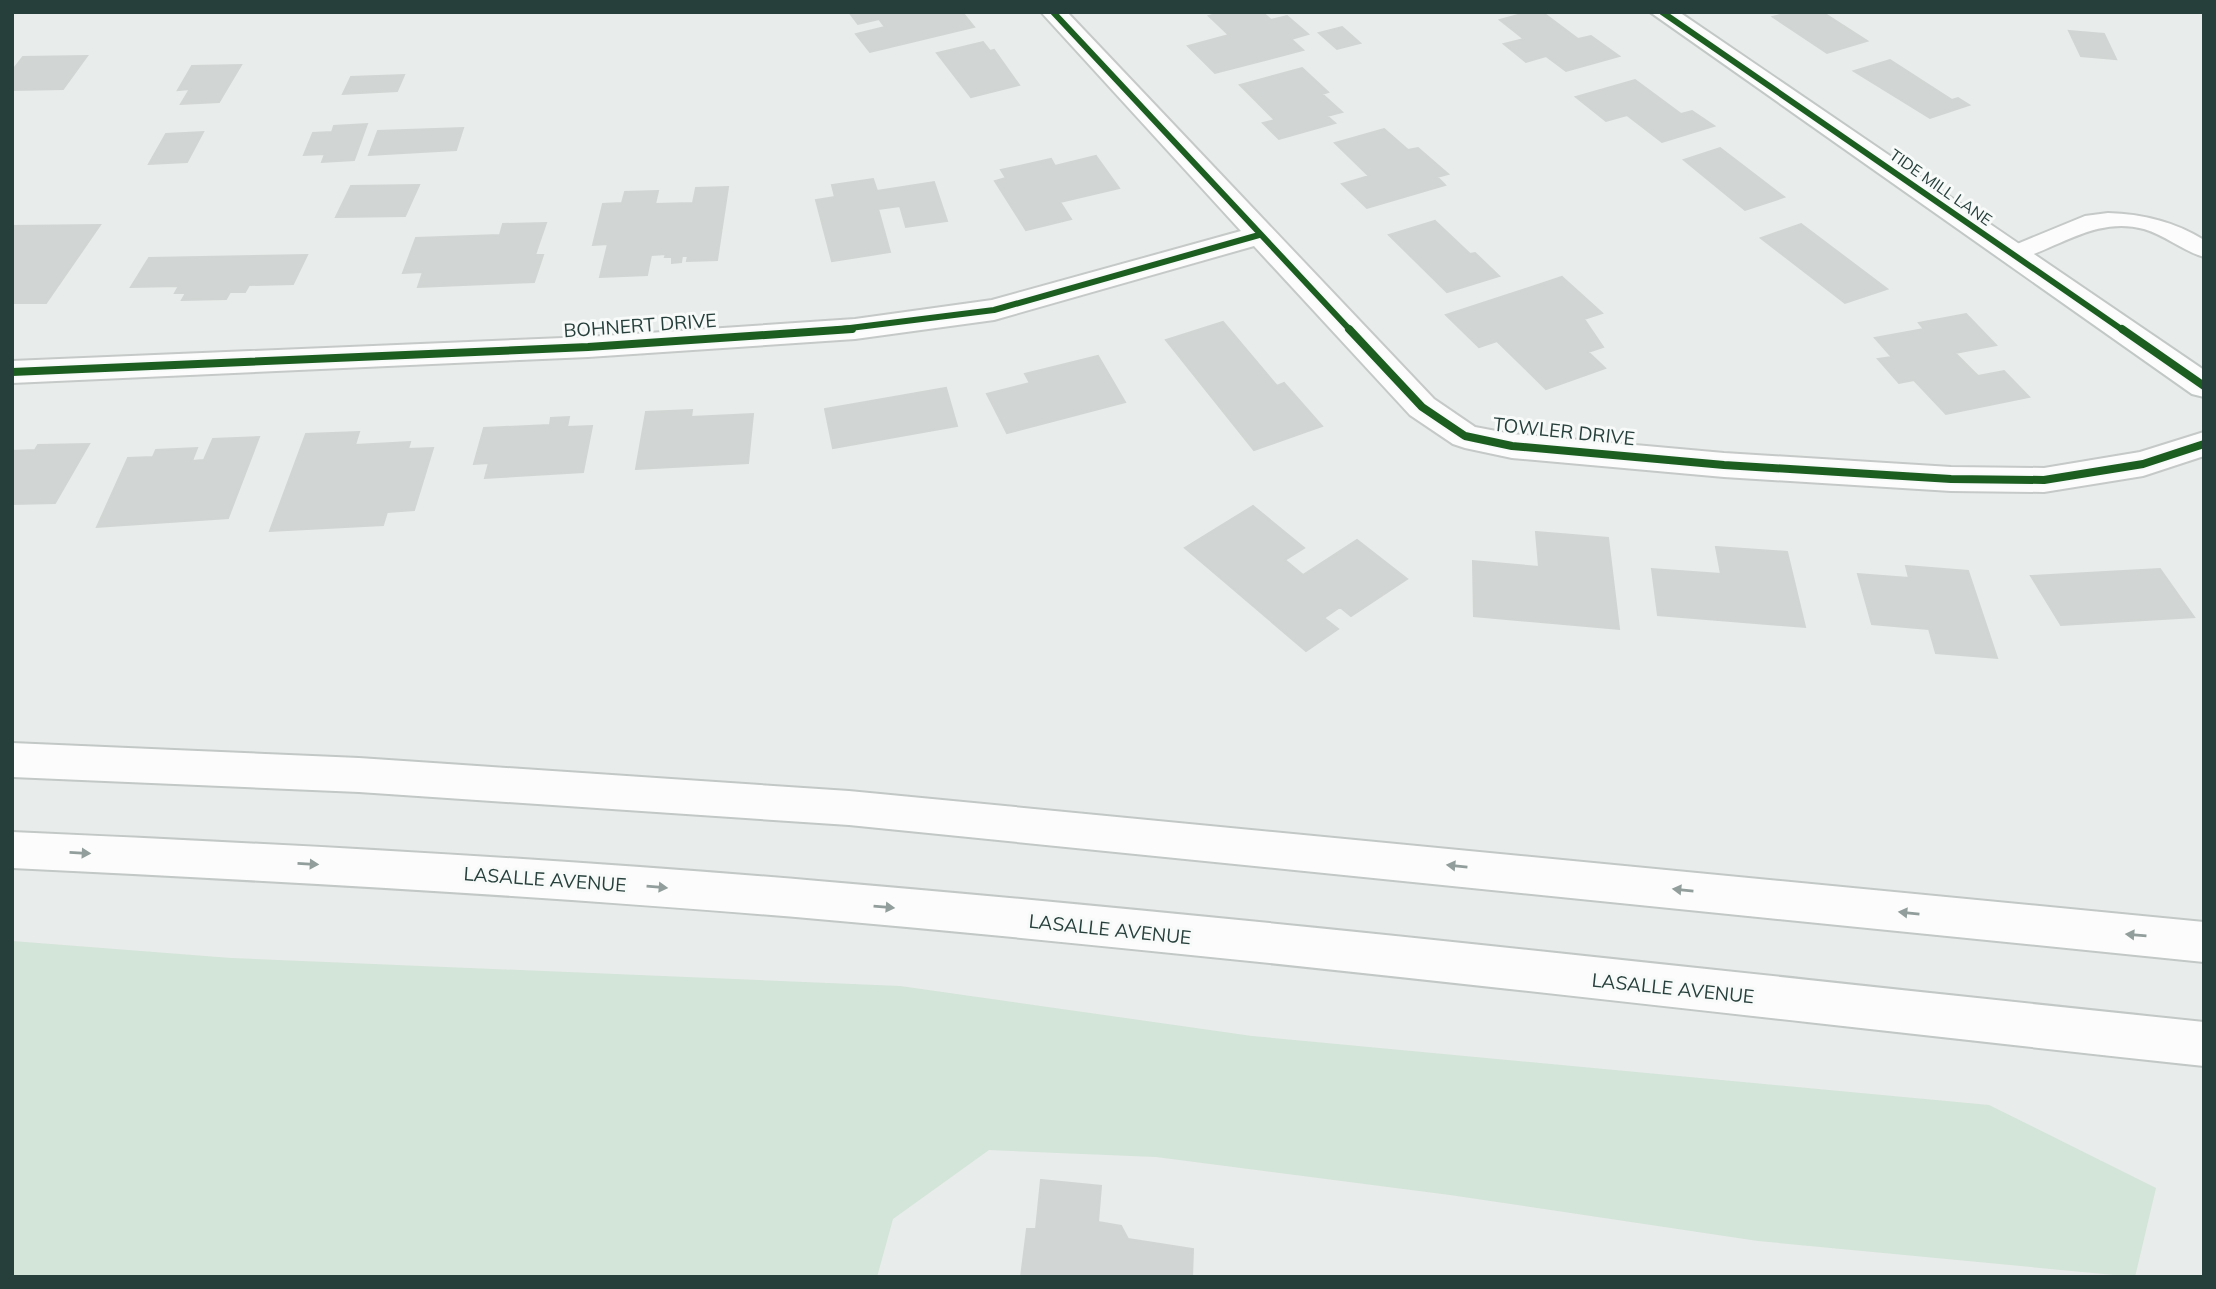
<svg xmlns="http://www.w3.org/2000/svg" width="2216" height="1289" viewBox="0 0 2216 1289" font-family="Mulish,sans-serif">
  <style>
    .green { fill: #d3e4d9 }
    .building { fill: #d1d5d3; stroke: #d1d5d3; stroke-width: 2 }
    .lines { fill: none; stroke-linecap: round; stroke-linejoin: round }
    .lane-casing { stroke: #c5c9c7; stroke-width: 4 }
    .street-casing { stroke: #c5c9c7; stroke-width: 4 }
    .secondary-casing { stroke: #c2c8c6; stroke-width: 4 }
    .lane { fill: #fcfcfc; fill-rule: evenodd }
    .street { fill: #fcfcfc; fill-rule: evenodd }
    .secondary { fill: #fcfcfc; fill-rule: evenodd }
    .cycleway-far1-casing { stroke: #f7faf9; stroke-width: 10 }
    .cycleway-casing { stroke: #f7faf9; stroke-width: 12 }
    .cycleway-far1 { stroke: #1b5e20; stroke-width: 6 }
    .cycleway { stroke: #1b5e20; stroke-width: 8 }
    .oneway { fill: #919e9b }
    .labels { text-anchor: middle; stroke-width: 6; stroke-linejoin: round; paint-order: stroke }
    .far-street-label { font-size: 16px; fill: #263f3a; stroke: #f7faf9 }
    .street-label { font-size: 19px; fill: #263f3a; stroke: #f7faf9 }
  </style>
  <rect width="100%" height="100%" fill="#e8ecea"/>
  <!-- green -->
  <path class="green" d="M12,941L231,958L900,986L1252,1036L1989,1105L2156,1188L2135,1277L1758,1241L1450,1195L1156,1157L989,1150L893,1219L877,1277H12Z"/>
  <!-- building -->
  <path class="building" d="M849,12H962L974,27L870,52L856,34L885,27L879,19L858,24Z
    M1224,12H1262L1271,20L1287,16L1308,34L1291,39L1303,50L1215,73L1188,46L1229,35L1209,16Z
    M1529,12H1542L1578,39L1591,36L1619,56L1566,71L1546,56L1526,62L1504,44L1524,39L1500,20Z
    M1791,12H1822L1867,41L1827,53L1773,17Z
    M1342,27L1360,43L1337,49L1319,33Z
    M2069,31L2104,34L2116,59L2081,56Z
    M983,42L990,51L994,50L1019,85L971,97L937,53Z
    M87,56L63,89L12,90V71L23,57Z
    M1890,60L1952,100L1958,98L1969,105L1930,118L1854,71Z
    M241,65L219,102L181,104L190,89L178,90L192,66Z
    M1302,68L1328,92L1322,94L1342,112L1327,116L1335,123L1279,139L1263,123L1275,120L1240,85Z
    M404,75L397,91L343,94L351,77Z
    M1635,80L1681,114L1692,111L1714,126L1662,142L1627,115L1606,121L1576,97Z
    M367,124L354,160L322,162L325,154L304,155L313,133L332,132L334,126Z
    M463,128L456,150L369,155L378,131Z
    M1384,129L1408,150L1418,148L1448,174L1437,177L1445,185L1367,208L1342,184L1369,176L1335,143Z
    M203,132L187,162L149,164L166,134Z
    M1720,148L1784,197L1745,210L1684,160Z
    M1096,156L1119,188L1060,202L1071,219L1026,230L995,181L1006,178L1001,170L1051,159L1055,166Z
    M873,179L877,191L934,182L947,221L906,227L900,206L878,209L890,252L832,261L816,200L835,197L832,185Z
    M419,185L405,216L336,217L351,186Z
    M728,187L717,260L687,261L688,256H682L681,262L672,263V257H665L666,254L651,255L647,275L600,277L608,244L593,245L603,204L622,203L625,192L658,191L655,204L693,203L696,188Z
    M1435,221L1470,254L1475,253L1499,276L1447,292L1389,235Z
    M546,223L535,255H543L534,282L418,287L423,272L403,273L416,238L500,235L503,224Z
    M1801,224L1887,289L1845,303L1761,238Z
    M100,225L46,303H12V226Z
    M307,255L293,284L249,285L245,292H230L226,299L182,300L186,293H175L179,286L131,287L149,258Z
    M1562,277L1602,313L1584,319L1603,347L1588,352L1605,368L1546,389L1497,341L1479,347L1446,315Z
    M1966,314L1996,345L1955,353L1978,376L2004,371L2029,397L1946,414L1914,380L1899,383L1878,359L1892,357L1875,338L1924,329L1919,323Z
    M1223,322L1277,386L1284,383L1322,426L1254,450L1166,340Z
    M1098,356L1125,402L1007,433L987,394L1030,383L1025,374Z
    M946,388L957,426L833,448L825,409Z
    M692,410L691,417L753,414L748,463L636,469L646,412Z
    M569,417L567,427L592,426L583,472L485,478L489,463L474,464L484,428L550,425L551,418Z
    M359,432L355,445L410,442L408,449L433,448L414,510L387,512L383,525L270,531L306,434Z
    M259,437L228,518L97,527L128,458L153,457L156,450L197,448L192,461L204,460L213,439Z
    M89,444L55,503L12,504V451L35,450L38,445Z
    M1253,506L1304,548L1285,560L1303,575L1357,540L1407,579L1351,616L1340,607L1324,618L1338,629L1306,651L1185,548Z
    M1536,532L1608,538L1619,629L1474,616L1473,561L1539,567Z
    M1716,547L1787,552L1805,627L1658,615L1652,569L1721,574Z
    M1906,566L1968,571L1997,658L1936,653L1929,629L1872,624L1858,574L1909,578Z
    M2160,569L2194,617L2061,625L2031,576Z
    M1041,1180L1101,1186L1098,1222L1121,1226L1128,1239L1193,1249L1192,1277H1021L1027,1229H1036Z"/>
  <g class="lines">
    <!-- lane casing -->
    <g class="lane-casing">
      <path id="lane" d="M2108,213C2143,214 2175,222 2204,240V257C2183,251 2165,235 2144,229C2095,216 2058,249 2013,261L2002,254L2005,249L2085,216Z"/>
    </g>
    <!-- street casing -->
    <g class="street-casing">
      <path id="street" d="M1041,12H1067L1434,399L1475,427L1512,434L1724,453L1951,467L2044,468L2140,452L2204,432V456L2143,476L2044,492L1951,491L1724,477L1512,458L1465,448L1453,444L1410,415L1254,246L994,320L855,339L588,357L12,383V361L588,337L855,319L992,300L1241,231Z"/>
    </g>
    <!-- secondary casing -->
    <g class="secondary-casing">
      <path id="secondary" d="M1650,12H1679L2204,370V397L2192,394Z
        M12,743L359,758L849,791L2204,922V962L849,825L359,792L12,777Z
        M12,832C281,844 550,858 818,881C1281,920 1742,974 2204,1022V1066C1742,1016 1281,960 818,919C550,896 281,881 12,868Z"/>
    </g>
    <!-- lane -->
    <use href="#lane" class="lane"/>
    <!-- street -->
    <use href="#street" class="street"/>
    <!-- secondary -->
    <use href="#secondary" class="secondary"/>
    <!-- cycleway-far1 casing -->
    <g class="cycleway-far1-casing">
      <path id="cycleway-far1" d="M1053,12L1351,331
        M1662,12L2124,331
        M826,331L994,310L1259,235"/>
    </g>
    <!-- cycleway casing -->
    <g class="cycleway-casing">
      <path id="cycleway" d="M1349,329L1422,407L1465,436L1512,446L1724,465L1951,479L2044,480L2143,464L2204,444
        M2122,329L2204,386
        M12,372L588,347L852,329"/>
    </g>
    <!-- cycleway-far1 -->
    <use href="#cycleway-far1" class="cycleway-far1"/>
    <!-- cycleway -->
    <use href="#cycleway" class="cycleway"/>
  </g>
  <!-- one-way arrows -->
  <defs><path id="oneway-solid" d="M-6-.8H1V-3.2L6.5 0L1 3.2V.8H-6Z" transform="scale(1.75)"/></defs>
  <g class="oneway">
    <use href="#oneway-solid" transform="translate(80 853) rotate(3)"/>
    <use href="#oneway-solid" transform="translate(308 864) rotate(3)"/>
    <use href="#oneway-solid" transform="translate(1457 866) rotate(-174)"/>
    <use href="#oneway-solid" transform="translate(657 887) rotate(5)"/>
    <use href="#oneway-solid" transform="translate(1683 890) rotate(-174)"/>
    <use href="#oneway-solid" transform="translate(884 907) rotate(5)"/>
    <use href="#oneway-solid" transform="translate(1909 913) rotate(-174)"/>
    <use href="#oneway-solid" transform="translate(2136 935) rotate(-175)"/>
  </g>
  <g class="labels">
    <!-- far-street labels -->
    <g class="far-street-label">
      <text transform="translate(1941 187) rotate(35)" y="6">TIDE MILL LANE</text>
    </g>
    <!-- street labels -->
    <g class="street-label">
      <text transform="translate(640 325) rotate(-4)" y="7">BOHNERT DRIVE</text>
      <text transform="translate(1564 431) rotate(6)" y="7">TOWLER DRIVE</text>
      <text transform="translate(545 879) rotate(4)" y="7">LASALLE AVENUE</text>
      <text transform="translate(1110 929) rotate(6)" y="7">LASALLE AVENUE</text>
      <text transform="translate(1673 988) rotate(6)" y="7">LASALLE AVENUE</text>
    </g>
  </g>
  <!-- border -->
  <rect width="2216" height="1289" fill="none" stroke="#263f3a" stroke-width="28"/>
</svg>
